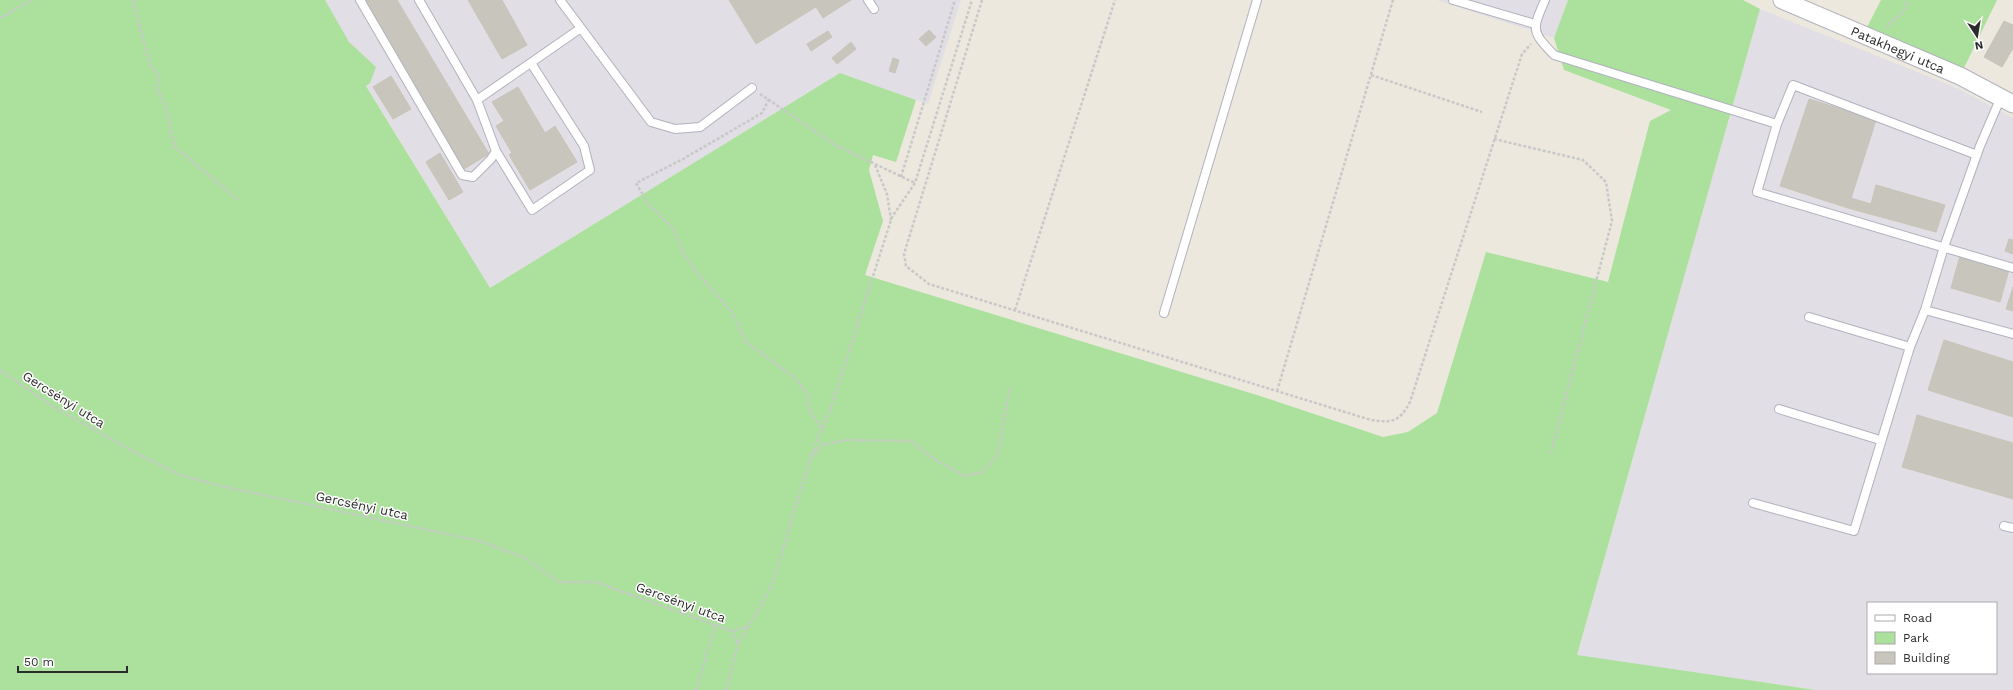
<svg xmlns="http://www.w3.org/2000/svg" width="2013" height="690" viewBox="0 0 2013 690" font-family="'Work Sans',sans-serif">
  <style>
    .industrial { fill: #e1dee5; fill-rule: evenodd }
    .green { fill: #abe09d }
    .building { fill: #c8c6bc; stroke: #c8c4b8 }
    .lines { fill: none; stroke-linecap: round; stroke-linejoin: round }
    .service-casing { stroke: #b1b2be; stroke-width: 10 }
    .minor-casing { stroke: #b1b2be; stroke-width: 19 }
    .path { stroke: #c8c8c8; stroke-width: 2.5; stroke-dasharray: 3 2; stroke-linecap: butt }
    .service { stroke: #fff; stroke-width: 8 }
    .minor { stroke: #fff; stroke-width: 17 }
    .labels { text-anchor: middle; stroke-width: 3; stroke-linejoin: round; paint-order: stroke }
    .street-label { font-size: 13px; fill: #2b2b2b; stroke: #fff }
  </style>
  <rect width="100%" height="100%" fill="#ece8de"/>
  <!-- industrial -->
  <path class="industrial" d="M314,0H961L928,104L840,73L490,288Z
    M1437,0H1568L1554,38Z
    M1760,9L1957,88L2013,118V690H1816L1577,656ZM1868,603H1996V673H1868Z"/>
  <!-- green -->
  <path class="green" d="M0,0H325L349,42L376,67L370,83L366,86L490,288L840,73L916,100L896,162L873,155L869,170L883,221L865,275L1260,396L1383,437L1408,432L1437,413L1486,252L1608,282L1650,121L1671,110L1564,70L1554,38L1568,0H1743L1760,9L1577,655L1816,690H0Z
    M1881,0H1997L1960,76L1863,35Z"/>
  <!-- building -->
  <path class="building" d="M363,0H397L489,154L464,169Z
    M468,0H502L527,45L502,59Z
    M729,0H776L790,23L756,44Z
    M776,0H827L790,23Z
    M827,0H851L823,18L816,7Z
    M2004,21L2013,25V48L2002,67L1984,57Z
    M929,30L936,37L926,46L919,39Z
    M828,31L832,37L811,51L807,44Z
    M851,42L856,49L837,64L832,58Z
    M893,58L899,60L895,73L889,71Z
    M391,76L411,109L393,119L373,87Z
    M518,87L545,133L555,126L577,162L530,190L509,155L512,153L496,126L504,121L492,102Z
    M1809,99L1876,120L1848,208L1780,186Z
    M440,153L463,192L449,200L426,162Z
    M1876,185L1945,205L1936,232L1848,208L1851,198L1871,204Z
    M2009,239L2013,240V254L2005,251Z
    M1960,256L2009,270L2000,302L1951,288Z
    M2013,287V311L2006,309Z
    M1944,340L2013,362V388L1936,365Z
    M1936,365L2013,388V417L1928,390Z
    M1917,415L2013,443V471L1910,441Z
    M1910,441L2013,471V499L1902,467Z"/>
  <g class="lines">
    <!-- service casing -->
    <g class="service-casing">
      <path id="service" d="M360,0L462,175L473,177L491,159L496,151L477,100L581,28
        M419,0L477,100
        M560,0L651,122L675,129L700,127L752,88
        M868,0L874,9
        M1453,0L1535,24
        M1545,0C1532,30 1531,31 1554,55L1777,124L1757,192L2013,268
        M1777,124L1793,85L1977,155
        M496,151L532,210L590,170L584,146L531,63
        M1925,310L2013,334
        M1164,313L1257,0
        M1809,317L1910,347
        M1779,409L1880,440
        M1753,503L1854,531L1910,347L1925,310L1944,247L1980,146L2001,97
        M2004,526L2013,528"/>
    </g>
    <!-- minor casing -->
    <g class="minor-casing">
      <g id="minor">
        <path id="s1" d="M1782,0L1960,76L2013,104"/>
      </g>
    </g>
    <!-- path -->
    <path class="path" d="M133,0L150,65L159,75L156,87L166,106L174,146L238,200
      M982,0L904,254L906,266L929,284L1371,420C1393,423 1399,422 1410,402L1522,54L1531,44
      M0,18L32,0
      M1887,28C1893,15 1905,19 1907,0
      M1371,75L1482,112
      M760,94L837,146L915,183
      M769,99L762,113L683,159L636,183L649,205L673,228L684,254L698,274L733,313L745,341L795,378L807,394L810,410L822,429
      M1494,139L1583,160L1606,182L1612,221L1551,453
      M875,165L887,194L891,220
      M901,177L955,0
      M1015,310L1115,0
      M0,370L52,406L136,453L180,475L221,486L480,541L525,558L559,582H596L732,631
      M1277,391L1393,0
      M812,457L822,445L847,440L911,441L931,457L964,476L982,472L997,456L1010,387
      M732,631L749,626L772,585L810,459L832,404L892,217L915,183L972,0
      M738,643L749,626
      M696,690L716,624
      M726,690L738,644L732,631"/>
    <!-- service -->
    <use href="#service" class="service"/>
    <!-- minor -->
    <use href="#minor" class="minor"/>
  </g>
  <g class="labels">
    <!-- street labels -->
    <g class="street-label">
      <text dy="5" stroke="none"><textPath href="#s1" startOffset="126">Patakhegyi utca</textPath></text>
      <text transform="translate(64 399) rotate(32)" y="5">Gercsényi utca</text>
      <text transform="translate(362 505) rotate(12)" y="5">Gercsényi utca</text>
      <text transform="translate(681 602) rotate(20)" y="5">Gercsényi utca</text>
    </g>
  </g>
  <!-- legend -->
  <rect x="1867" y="602" width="130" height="72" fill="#ffffff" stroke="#aaaaaa"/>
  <rect x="1875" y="615" width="20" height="6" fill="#ffffff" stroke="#aaaaaa"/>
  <text x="1903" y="622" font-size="12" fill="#2b2b2b">Road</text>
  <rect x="1875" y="632" width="20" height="12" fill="#abe09d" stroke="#aaaaaa"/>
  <text x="1903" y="642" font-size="12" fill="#2b2b2b">Park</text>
  <rect x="1875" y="652" width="20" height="12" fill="#c8c6bc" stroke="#aaaaaa"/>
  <text x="1903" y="662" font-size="12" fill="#2b2b2b">Building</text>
  <!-- north arrow -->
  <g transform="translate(1977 36) rotate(168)" stroke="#ffffff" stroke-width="3" paint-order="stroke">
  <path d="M0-3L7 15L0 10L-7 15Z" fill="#2b2b2b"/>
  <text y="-6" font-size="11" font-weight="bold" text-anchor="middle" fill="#2b2b2b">N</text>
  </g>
  <!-- scale -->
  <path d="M18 666v6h109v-6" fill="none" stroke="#2b2b2b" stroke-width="2"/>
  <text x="24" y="666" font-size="12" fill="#2b2b2b" stroke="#ffffff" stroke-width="3" paint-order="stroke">50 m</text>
</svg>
